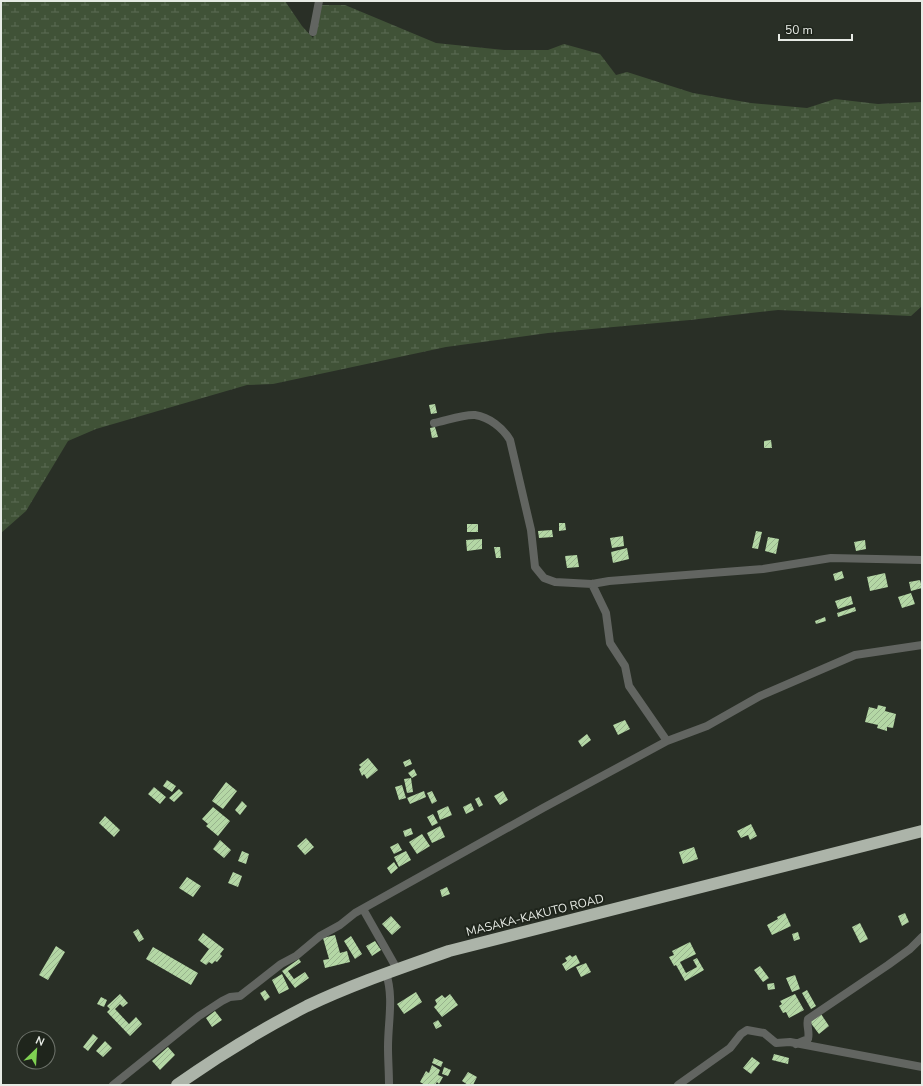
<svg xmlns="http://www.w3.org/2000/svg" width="923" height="1086" viewBox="0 0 923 1086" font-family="'Nunito Sans',sans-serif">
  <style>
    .wetland { fill: url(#wetland-marsh) }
    .building { fill: url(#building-hatch) }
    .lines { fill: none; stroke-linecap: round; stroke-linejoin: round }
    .street { stroke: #626561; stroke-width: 8 }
    .highway { stroke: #acb4a9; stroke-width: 12 }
    .labels { text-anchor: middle; stroke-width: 4; stroke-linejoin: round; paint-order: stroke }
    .street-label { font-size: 12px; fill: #e7ebe5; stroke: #1f251c }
  </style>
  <defs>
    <pattern id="wetland-marsh" width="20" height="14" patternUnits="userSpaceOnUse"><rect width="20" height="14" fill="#405237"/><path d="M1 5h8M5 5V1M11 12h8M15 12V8" fill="none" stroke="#5c6b54"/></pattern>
    <pattern id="building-hatch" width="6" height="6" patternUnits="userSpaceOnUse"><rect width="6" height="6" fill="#b4d7a5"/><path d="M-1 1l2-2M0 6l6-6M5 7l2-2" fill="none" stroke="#98b38d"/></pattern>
  </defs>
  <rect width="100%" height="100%" fill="#292f26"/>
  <!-- wetland -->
  <path class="wetland" d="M1,1H285L302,26L313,38L322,5H345L436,43L504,50H548L564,44L600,54L616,75L627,72L693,93L751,103L807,108L835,99L878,104L922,102V306L911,316L778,310L690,320L548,333L446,347L273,384L247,385L96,429L68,441L26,511L1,533Z"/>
  <!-- building -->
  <path class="building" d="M435,404L437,413L431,414L429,405Z
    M435,427L438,437L432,438L430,428Z
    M771,440L772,448H764V441Z
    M559,523H565L566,530L559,531Z
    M467,524H478V532H467Z
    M552,530L553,537L539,538L538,531Z
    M756,531L762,532L758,549L752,548Z
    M623,536L624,546L612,548L610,538Z
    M768,537L779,539L776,554L765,551Z
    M482,539V549L467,551L466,540Z
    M865,540L866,549L856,551L854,542Z
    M494,547H500L501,558H496Z
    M627,548L629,559L613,563L611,552Z
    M577,555L579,567L567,568L565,556Z
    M842,571L844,578L835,581L833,574Z
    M885,573L888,587L870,591L867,577Z
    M920,580L922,588L911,591L909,582Z
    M911,593L915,604L902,608L898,597Z
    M851,596L853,604L838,609L835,601Z
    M855,607L856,611L838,617L837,613Z
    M825,617L826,621L816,624L815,621Z
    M878,705L886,707L885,711L896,714L893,728L887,727V731L877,728L878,725L865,722L869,707L877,709Z
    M625,720L630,729L618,735L613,725Z
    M587,734L591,740L582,747L578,741Z
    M368,758L378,770L367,779L364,774L362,776L359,769L361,767L359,765Z
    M410,759L412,764L405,767L403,762Z
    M414,769L417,775L412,778L408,773Z
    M411,778L413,792L407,793L404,779Z
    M167,780L176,786L172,792L163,786Z
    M226,782L237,791L223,809L212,801Z
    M402,785L406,798L399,800L395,787Z
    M154,787L166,797L160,804L148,794Z
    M179,789L183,793L174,802L169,798Z
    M424,791L426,797L410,804L407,798Z
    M432,791L437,801L432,804L427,793Z
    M503,791L508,800L500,805L494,796Z
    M479,797L483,805L479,807L475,799Z
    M242,801L247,806L240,815L235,810Z
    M471,803L474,810L466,814L463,807Z
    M448,806L452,815L440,820L437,811Z
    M213,807L230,821L218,836L206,826L208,824L202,819Z
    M433,814L438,823L432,826L427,817Z
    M105,816L120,830L114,837L99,823Z
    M751,824L757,836L750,840L748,835L741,838L737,831Z
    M440,826L445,837L432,843L427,833Z
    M411,828L413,834L405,837L403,831Z
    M422,834L430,846L417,854L409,842Z
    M306,838L314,847L305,855L297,846Z
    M220,840L231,850L224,858L213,849Z
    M398,843L402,850L394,854L390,847Z
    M694,847L698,859L683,864L679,852Z
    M242,851L249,854L246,864L238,861Z
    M406,851L411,860L399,867L394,857Z
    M394,862L398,868L391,874L387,868Z
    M233,872L242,876L238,887L228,883Z
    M187,877L201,886L193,897L179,888Z
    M447,887L450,894L442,897L440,890Z
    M785,913L791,926L772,935L767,925L778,919L777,917Z
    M905,913L909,922L902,926L898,916Z
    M391,916L401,927L392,935L382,924Z
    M860,923L868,939L860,943L852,927Z
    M138,929L144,939L139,942L133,932Z
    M798,932L800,939L794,941L792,934Z
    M203,933L224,949L220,954L222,956L217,962L215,961L212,964L209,962L206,965L200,961L209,949L198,940Z
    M335,935L340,953L347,951L350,962L325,968L323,960L329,959L323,938Z
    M351,936L362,954L355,959L344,941Z
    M375,941L381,950L372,956L366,946Z
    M690,942L696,954L680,962L686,973L697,967L693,960L697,958L704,970L685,981L676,965L674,966L669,957L674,955L672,951Z
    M56,946L65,952L48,980L39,975Z
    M153,947L198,973L191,985L146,959Z
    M570,955L572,957L576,955L580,963L566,971L562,964L567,961L565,958Z
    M299,959L301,962L288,971L294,979L305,972L309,978L295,988L282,971Z
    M586,963L591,972L581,977L576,967Z
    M760,966L769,978L763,982L754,970Z
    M282,974L289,989L279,994L272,980Z
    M795,975L800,989L792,992L786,978Z
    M774,983L775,989L768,990L767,984Z
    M265,990L270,997L265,1001L260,993Z
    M807,990L816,1006L811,1009L802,993Z
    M416,992L422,1002L404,1014L397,1004Z
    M120,994L128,1003L123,1007L120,1004L115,1009L129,1024L136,1017L142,1024L130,1036L107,1012L110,1009L107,1006Z
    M450,994L458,1005L442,1017L434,1007L437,1004L435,1000L442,995L445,998Z
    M795,994L804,1010L789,1018L786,1012L783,1013L779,1006L782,1004L780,1001Z
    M101,997L107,1000L104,1007L97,1004Z
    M215,1011L222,1020L212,1027L206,1018Z
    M821,1014L829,1026L819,1034L810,1022Z
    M438,1020L442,1026L436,1029L433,1023Z
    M93,1034L98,1038L88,1051L83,1047Z
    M105,1041L112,1048L103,1057L96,1051Z
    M168,1047L175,1055L160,1070L152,1061Z
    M774,1054L789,1058L788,1064L772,1060Z
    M752,1057L760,1063L751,1074L743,1068Z
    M434,1058L443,1062L441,1067L432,1063Z
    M432,1065L440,1070L438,1075L443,1077L439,1084L437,1082L435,1085H425L420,1082L426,1071L429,1073Z
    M444,1067L451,1070L448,1076L442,1074Z
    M468,1072L477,1077L473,1085H468L462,1081Z"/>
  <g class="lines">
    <!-- street -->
    <path class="street" d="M313,32L319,1
      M434,423C445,421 464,414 475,415C489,417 503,428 510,440L531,530L535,567L544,578L555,582L592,584L609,581L763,569L831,558L922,560
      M592,584L606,613L610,643L625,666L629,686L667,741
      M363,909L397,969
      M386,973C394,998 388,1021 388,1047C388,1060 389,1072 389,1085
      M796,1044L808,1039C810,1031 806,1026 808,1019L888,965L910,949L922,937
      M113,1085L199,1016L222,1001L230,997L240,996L281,964L296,956L320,936L340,925L355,913L543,808L667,741L707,726L760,696L855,655L922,645
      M678,1085L730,1048L741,1034L747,1030L764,1033L776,1043L790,1042L922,1067"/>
    <!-- highway -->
    <path class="highway" d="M177,1085C218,1056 262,1029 307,1006C353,984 401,968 449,951L922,831"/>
  </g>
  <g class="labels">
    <!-- street labels -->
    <g class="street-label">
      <text transform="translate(535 915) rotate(-14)" y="4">MASAKA-KAKUTO ROAD</text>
    </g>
  </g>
  <!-- border -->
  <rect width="923" height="1086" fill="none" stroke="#e7ebe5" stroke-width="4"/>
  <!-- north arrow -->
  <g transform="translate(36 1050) rotate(25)"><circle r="19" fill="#1f251c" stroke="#6f746c"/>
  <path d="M0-3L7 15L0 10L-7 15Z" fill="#7fd052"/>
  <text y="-6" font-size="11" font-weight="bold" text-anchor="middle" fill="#e7ebe5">N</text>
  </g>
  <!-- scale -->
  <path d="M779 34v6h73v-6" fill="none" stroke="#e7ebe5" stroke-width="2"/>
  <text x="785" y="34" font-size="12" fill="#e7ebe5" stroke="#1f251c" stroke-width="3" paint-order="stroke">50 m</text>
</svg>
